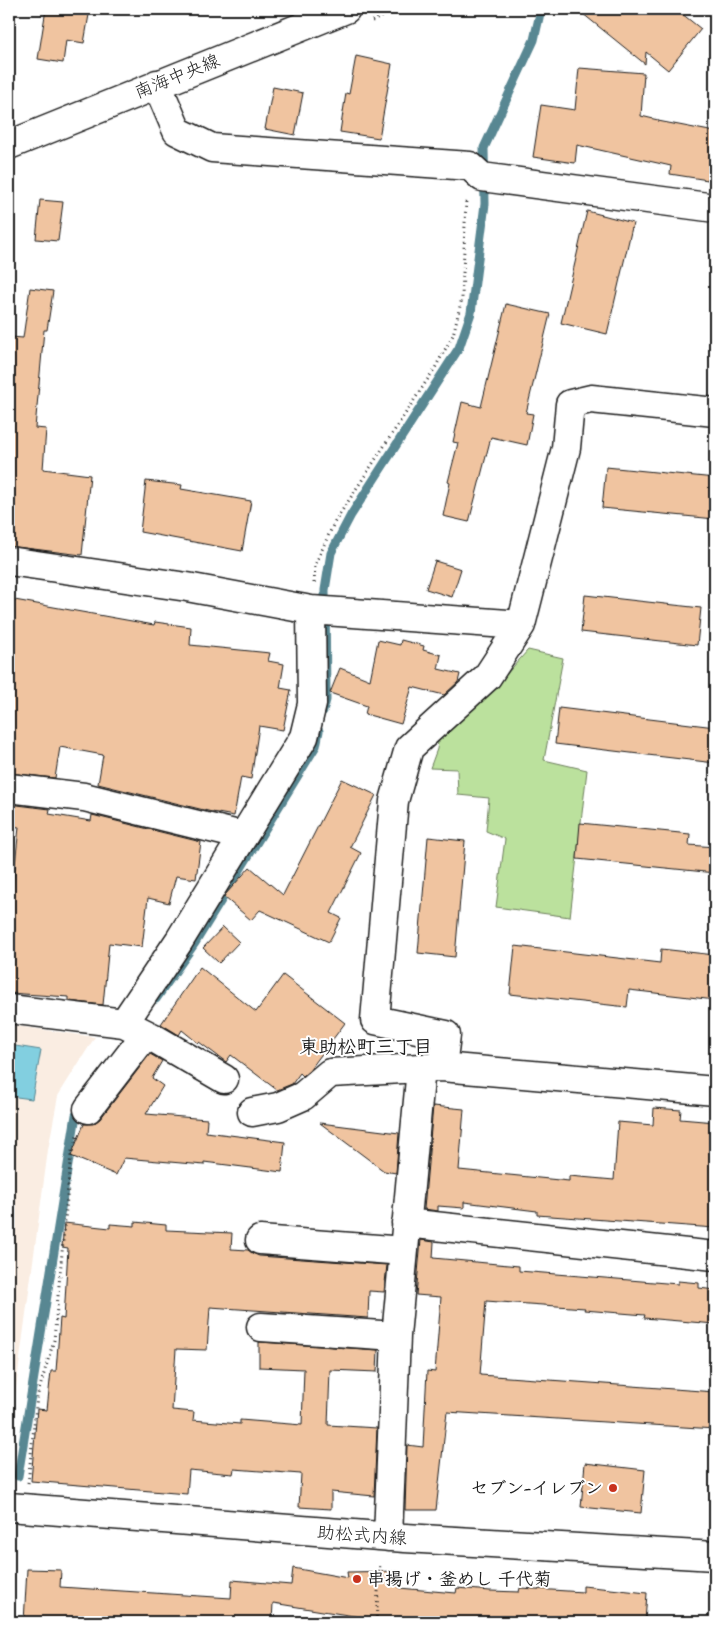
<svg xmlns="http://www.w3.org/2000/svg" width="724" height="1631" viewBox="0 0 724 1631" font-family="'Indie Flower','Klee One',sans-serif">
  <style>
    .built { fill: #faede2 }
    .green { fill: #bbe19d; stroke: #6c7e5c }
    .water { fill: #82cfe0; stroke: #598792 }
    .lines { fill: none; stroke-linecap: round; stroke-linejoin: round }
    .stream { stroke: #598792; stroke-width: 9 }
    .building { fill: #f0c4a0; stroke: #1c1c1c }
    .minor-casing { stroke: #1c1c1c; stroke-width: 31 }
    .path { stroke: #1c1c1c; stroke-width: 3; stroke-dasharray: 1 4; stroke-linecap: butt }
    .minor { stroke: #fff; stroke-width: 28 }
    .poi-dot { fill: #c8321e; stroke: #fff; stroke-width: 2 }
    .labels { text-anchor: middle; stroke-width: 4; stroke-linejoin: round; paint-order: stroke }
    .street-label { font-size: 18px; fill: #1c1c1c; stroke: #fff }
    .poi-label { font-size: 18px; font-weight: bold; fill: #1c1c1c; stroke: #fff; text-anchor: end }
    .neighbourhood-label { font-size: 19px; font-weight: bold; fill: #1c1c1c; stroke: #fff }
  </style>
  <rect width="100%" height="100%" fill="#fff"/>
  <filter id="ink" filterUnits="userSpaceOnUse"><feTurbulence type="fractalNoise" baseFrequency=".02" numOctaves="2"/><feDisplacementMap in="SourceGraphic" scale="10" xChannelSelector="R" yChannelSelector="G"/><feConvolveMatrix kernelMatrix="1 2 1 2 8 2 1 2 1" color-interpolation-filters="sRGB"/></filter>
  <g filter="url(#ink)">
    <!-- built -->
    <path class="built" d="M9,1025L95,1037L58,1096L48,1150L9,1440Z"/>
    <!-- green -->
    <path class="green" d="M528,650L563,658L544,760L587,770L570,917L496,907L505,839L486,831L489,798L458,795L457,769L430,768L437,749L439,735L504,677Z"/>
    <!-- water -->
    <path class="water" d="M9,1045L41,1050L32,1099L9,1096Z"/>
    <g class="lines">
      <!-- stream -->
      <path class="stream" d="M323,711L326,700L325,590L331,553L351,515L459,348L471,313L485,204L484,148L534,40L541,9
        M156,999L195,943L316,746L319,731
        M18,1476L76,1115L82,1107"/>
    </g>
    <!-- building -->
    <path class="building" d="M46,9H90L84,43L66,40L63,63L38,59Z
      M577,9H676L701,29L668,70L646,52L645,64Z
      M356,56L392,64L379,138L340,132L346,93L349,94Z
      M579,68L644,73L641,116L658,120V121L715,132L708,180L670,174L671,166L577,145L575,163L533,157L541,105L575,110Z
      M273,87L303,93L295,135L265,129Z
      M40,200L63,202L58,241L36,239Z
      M587,211L633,223L607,334L561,323Z
      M30,288L53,291L47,330H44L35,428L46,429L43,469L90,475L82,555L9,546V372L11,337L23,338Z
      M506,304L550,314L526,413L533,414L527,445L491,437L469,522L443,516L450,483L448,482L458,443L453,442L462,402L481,407Z
      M606,467L715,478V519L602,508Z
      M146,481L182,485L181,489L251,501L242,551L140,532Z
      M435,561L461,569L452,597L426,589Z
      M585,595L701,608L697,645L581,632Z
      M9,599L154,625L155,622L191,627L190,645L270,653L268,661L284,664L280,688L291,690L283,730L259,726L251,779L241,777L234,816L212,812L98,784L103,755L60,747L55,778L9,773Z
      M378,640L400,645L401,640L424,646L423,650L441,655L438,669L460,674L458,682L444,695L412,687L401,724L365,714L367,706L330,693L340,668L370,680Z
      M559,708L715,727V763L555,744Z
      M342,779L376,795L350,847L361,853L331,913L341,918L329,942L260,910L251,920L224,897L225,895L250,867L283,895Z
      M9,804L50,809L49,814L91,821L92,815L201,842L196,879L176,876L169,903L148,898L142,947L109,943L103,1005L69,1001V997L9,993L11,926L9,925V923L19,827L9,826Z
      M580,823L690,834L689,845L715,847V873L577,859Z
      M428,837L465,841L455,957L418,953Z
      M223,927L239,942L219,963L203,948Z
      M515,946L660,963L661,949L715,955V1000L629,990L627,1007L510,994Z
      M200,967L256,1012L283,975L345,1023L309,1071L303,1076L300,1073L292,1084L277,1090L231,1055L226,1062L199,1042L198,1043L182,1030L179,1035L161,1024Z
      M150,1054L162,1061L152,1078L163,1086L146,1114L207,1119L206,1132L285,1142L282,1172L204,1162V1165L124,1158L116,1175L71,1156L84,1124H93L100,1119Z
      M433,1106L464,1109L459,1170L569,1181V1176L614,1180L618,1122L653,1125L654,1108L681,1110L680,1119L715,1122V1228L537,1215V1211L464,1202V1208L438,1206V1211L424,1209Z
      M320,1123L399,1133L396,1173L384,1171Z
      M135,1222L166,1225V1230L232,1233L231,1249L248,1250L252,1253L259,1256L387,1265L384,1292L369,1291L368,1318L210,1307L207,1350L176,1349L172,1410L194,1412L193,1420L240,1424V1420L302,1425L304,1369L259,1367V1342L378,1350L377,1372L330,1370L328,1425L377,1428L374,1496L331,1492V1509L299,1507L301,1474L234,1469L233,1474L189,1470L187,1494L31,1481L37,1409L47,1410L51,1371H56L60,1318L64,1319L68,1248L62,1247L64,1223L110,1228V1224L135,1226Z
      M421,1240L434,1242L433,1258L519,1266V1271L678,1284V1281L699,1283V1288L715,1290V1324L644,1318L645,1315L584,1310L585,1308L486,1301L480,1375L715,1392V1429L447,1412L436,1510H405L407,1445L423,1447L427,1371L435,1372L441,1297L416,1295Z
      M585,1463L645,1470L641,1513L581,1507Z
      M293,1568L348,1578L347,1572L401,1571L399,1588L456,1593L457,1588L490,1591L519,1592L520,1588L583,1592V1586L647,1593L645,1622H391L273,1603L272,1622H24L27,1569L61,1570L60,1587L231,1598L232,1580L291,1585Z"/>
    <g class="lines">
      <!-- minor casing -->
      <g class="minor-casing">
        <path id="minor" d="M157,84L177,131L212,148L470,166L482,177L715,208
          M9,145L346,9
          M715,412L591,399L570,404L566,448L521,625L487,677L409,748L394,801L375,1020L446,1035L442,1067L715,1091
          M9,561L187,587L311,610L521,625
          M9,788L84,797L243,836
          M9,1009L124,1023L152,1037L224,1079
          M124,1023L179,941L304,737L312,704L311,610
          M88,1109L146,1034
          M252,1112L278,1107L303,1096L330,1073L421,1068
          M406,1223L715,1256
          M260,1240L404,1251
          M261,1327L396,1336
          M9,1507L405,1538L715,1556
          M388,1537L396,1336L421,1068L442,1067"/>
      </g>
      <!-- path -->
      <path class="path" d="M372,21L401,9
        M314,583L315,565L334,523L435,368L453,335L462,298L466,199
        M28,1483L37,1397L54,1340L71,1154L78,1134
        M376,1622L380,1563"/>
      <!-- minor -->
      <use href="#minor" class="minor"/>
    </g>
  </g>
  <!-- markers -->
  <g class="poi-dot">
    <circle cx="613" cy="1488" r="5"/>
    <circle cx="357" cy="1579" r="5"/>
  </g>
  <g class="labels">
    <!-- street labels -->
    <g class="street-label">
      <text transform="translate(177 76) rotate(-22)" y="6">南海中央線</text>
      <text transform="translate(362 1535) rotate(4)" y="6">助松式内線</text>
    </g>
    <!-- poi labels -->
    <g class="poi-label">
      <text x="603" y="1494">セブン-イレブン</text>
      <text x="367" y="1585" text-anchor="start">串揚げ・釜めし 千代菊</text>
    </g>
    <!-- neighbourhood labels -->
    <g class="neighbourhood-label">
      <text x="366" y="1053">東助松町三丁目</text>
    </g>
  </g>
  <!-- margin -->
  <rect width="724" height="1631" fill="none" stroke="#fff" stroke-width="30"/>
  <rect x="15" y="15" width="694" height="1601" fill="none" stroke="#1c1c1c" stroke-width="2" filter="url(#ink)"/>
</svg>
